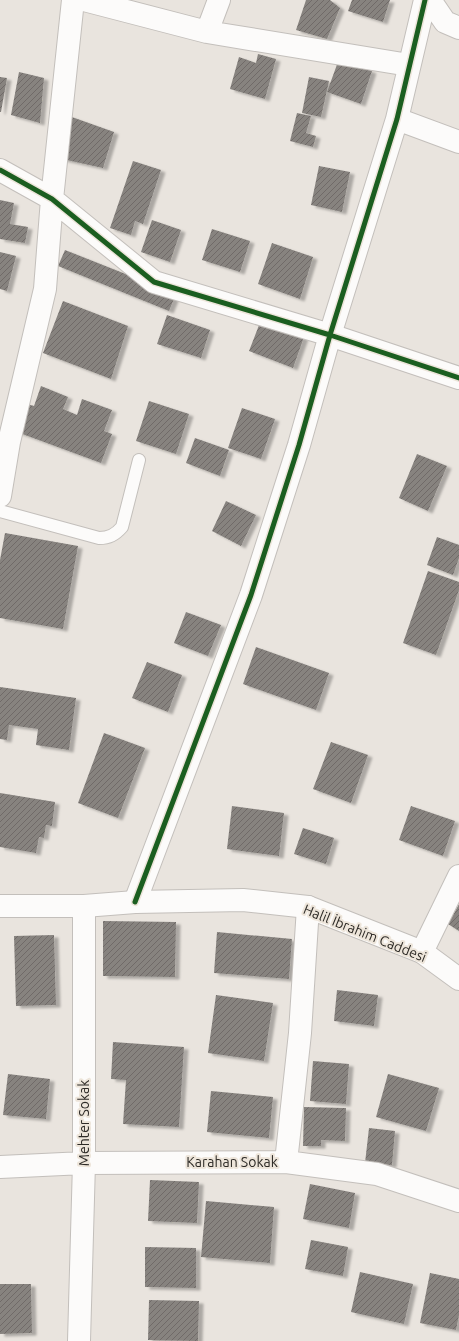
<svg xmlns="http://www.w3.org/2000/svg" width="459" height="1341" viewBox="0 0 459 1341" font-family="Ubuntu,sans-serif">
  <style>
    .building { fill: url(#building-hatch); filter: url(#shadow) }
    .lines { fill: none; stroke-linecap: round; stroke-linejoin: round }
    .service-casing { stroke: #c3bfbb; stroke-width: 14 }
    .minor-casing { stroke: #c3bfbb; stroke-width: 24 }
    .tertiary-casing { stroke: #c3bfbb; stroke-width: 24 }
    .service { stroke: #fcfbfa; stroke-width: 12 }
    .minor { stroke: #fcfbfa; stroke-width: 22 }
    .tertiary { stroke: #fcfbfa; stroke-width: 22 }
    .cycleway-casing { stroke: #ede5da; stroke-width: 8 }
    .cycleway { stroke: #1b5e20; stroke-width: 5 }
    .labels { text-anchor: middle; stroke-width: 4; stroke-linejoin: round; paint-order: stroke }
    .street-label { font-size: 14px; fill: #2d2a26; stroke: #ede5da }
  </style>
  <defs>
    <pattern id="building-hatch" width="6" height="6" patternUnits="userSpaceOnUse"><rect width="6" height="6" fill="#87837f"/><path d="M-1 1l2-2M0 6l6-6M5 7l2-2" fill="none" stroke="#6f6b68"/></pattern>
    <filter id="shadow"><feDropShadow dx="4.5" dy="2.5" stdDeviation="1" flood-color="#0004"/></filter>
  </defs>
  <rect width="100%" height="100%" fill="#e9e4de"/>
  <!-- building -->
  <path class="building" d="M306,0H330L340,8L327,39L296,30Z
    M352,0H390L383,22L348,11Z
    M258,54L276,59L265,99L230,89L239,57L256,63Z
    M339,59L372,71L361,104L327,92Z
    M19,72L44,78L40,123L11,115Z
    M0,77L7,78L1,112H0Z
    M309,77L329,81L321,117L302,113Z
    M297,113L311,116L306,133L316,136L313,147L290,141Z
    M69,116L114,132L103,168L62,159Z
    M133,161L161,170L143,224L135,221L131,235L110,228Z
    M319,166L350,172L342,212L311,205Z
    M0,200L14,203L10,224L28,227L25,243L0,239Z
    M152,220L181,230L170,262L141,252Z
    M212,229L250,241L240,272L202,260Z
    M272,243L313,257L300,299L258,284Z
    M65,250L176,294L169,311L58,266Z
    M0,252L16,256L7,291L0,289Z
    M63,301L128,326L111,379L43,353Z
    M167,315L210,330L201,358L157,344Z
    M261,320L304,337L293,368L249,351Z
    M41,386L68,397L63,409L77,415L82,399L112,410L104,431L112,434L101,463L17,432L27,404L34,406Z
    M149,401L189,414L176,454L136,441Z
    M242,408L275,419L261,459L228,448Z
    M195,438L229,450L220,476L186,463Z
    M417,454L447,466L428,511L399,498Z
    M226,501L256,515L241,546L212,531Z
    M5,533L78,546L63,629L0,618V560Z
    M437,537L459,545V558L453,575L427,565Z
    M428,571L459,582V590L436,655L403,643Z
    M186,612L221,625L208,656L174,643Z
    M256,647L329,673L316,710L243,684Z
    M147,662L182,675L168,712L132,698Z
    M0,687L76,698L69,750L36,745L38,729L9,725L7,740L0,739Z
    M104,733L145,748L118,818L78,803Z
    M331,742L368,755L351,803L313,789Z
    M0,793L55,802L52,826L46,825L44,838L39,837L36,853L0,847Z
    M232,806L284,813L279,856L227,849Z
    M411,806L455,821L443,856L399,840Z
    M303,828L334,838L326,864L294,854Z
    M459,904V931L448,924Z
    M103,921L176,922L175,977L103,976Z
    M217,932L292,939L289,979L214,973Z
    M54,935L56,1005L16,1006L14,936Z
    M337,990L378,995L374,1026L334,1021Z
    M216,995L273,1003L264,1061L208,1053Z
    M113,1042L184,1047L179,1127L123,1124L126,1080L111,1079Z
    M313,1061L349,1064L346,1104L310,1101Z
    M8,1074L50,1079L46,1119L3,1115Z
    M388,1074L439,1088L426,1131L376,1117Z
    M211,1091L273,1097L269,1138L207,1132Z
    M304,1107L346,1108L345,1141L321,1140V1146H303Z
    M369,1128L395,1131L392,1165L365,1163Z
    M150,1180L199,1182L197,1223L148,1221Z
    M310,1184L355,1193L349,1228L303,1219Z
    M206,1201L274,1207L270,1263L201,1257Z
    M311,1240L348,1247L343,1276L305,1269Z
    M145,1247L196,1248V1288L145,1287Z
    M360,1272L413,1284L404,1324L351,1312Z
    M430,1273L459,1279V1315L456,1330L420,1323Z
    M0,1284H31L32,1333L0,1334Z
    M149,1300L199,1301L198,1341L148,1340Z"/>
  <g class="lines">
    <!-- service casing -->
    <g class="service-casing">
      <path id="service" d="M0,511L99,538C109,538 115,535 122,527L139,460"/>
    </g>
    <!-- minor casing -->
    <g class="minor-casing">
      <path id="minor" d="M84,0L207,32L409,65
        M430,0L445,22L459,28
        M207,32L219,0
        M397,119L459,142
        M0,170L52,199L154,282L330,335L459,378
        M0,496L9,442L45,289L52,199L73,0
        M135,902L251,595L299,445L330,335L397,119L425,0
        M422,952L459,876
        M286,1162L300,1033L308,907
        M0,1167L84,1163L286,1162L377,1174L459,1201
        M79,1341L84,1163V906"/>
    </g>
    <!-- tertiary casing -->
    <g class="tertiary-casing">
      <path id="tertiary" d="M0,906H84L135,902L243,900L308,907L422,952L459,979"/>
    </g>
    <!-- service -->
    <use href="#service" class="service"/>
    <!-- minor -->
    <use href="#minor" class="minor"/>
    <!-- tertiary -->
    <use href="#tertiary" class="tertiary"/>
    <!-- cycleway casing -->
    <g class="cycleway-casing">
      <path id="cycleway" d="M0,170L52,199L154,282L330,335L459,378
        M135,902L251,595L299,445L330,335L397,119L425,0"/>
    </g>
    <!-- cycleway -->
    <use href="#cycleway" class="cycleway"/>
  </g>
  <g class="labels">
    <!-- street labels -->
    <g class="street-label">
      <text transform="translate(365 933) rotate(22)" y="5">Halil İbrahim Caddesi</text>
      <text transform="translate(84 1123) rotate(-90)" y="5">Mehter Sokak</text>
      <text x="232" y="1167">Karahan Sokak</text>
    </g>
  </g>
</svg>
